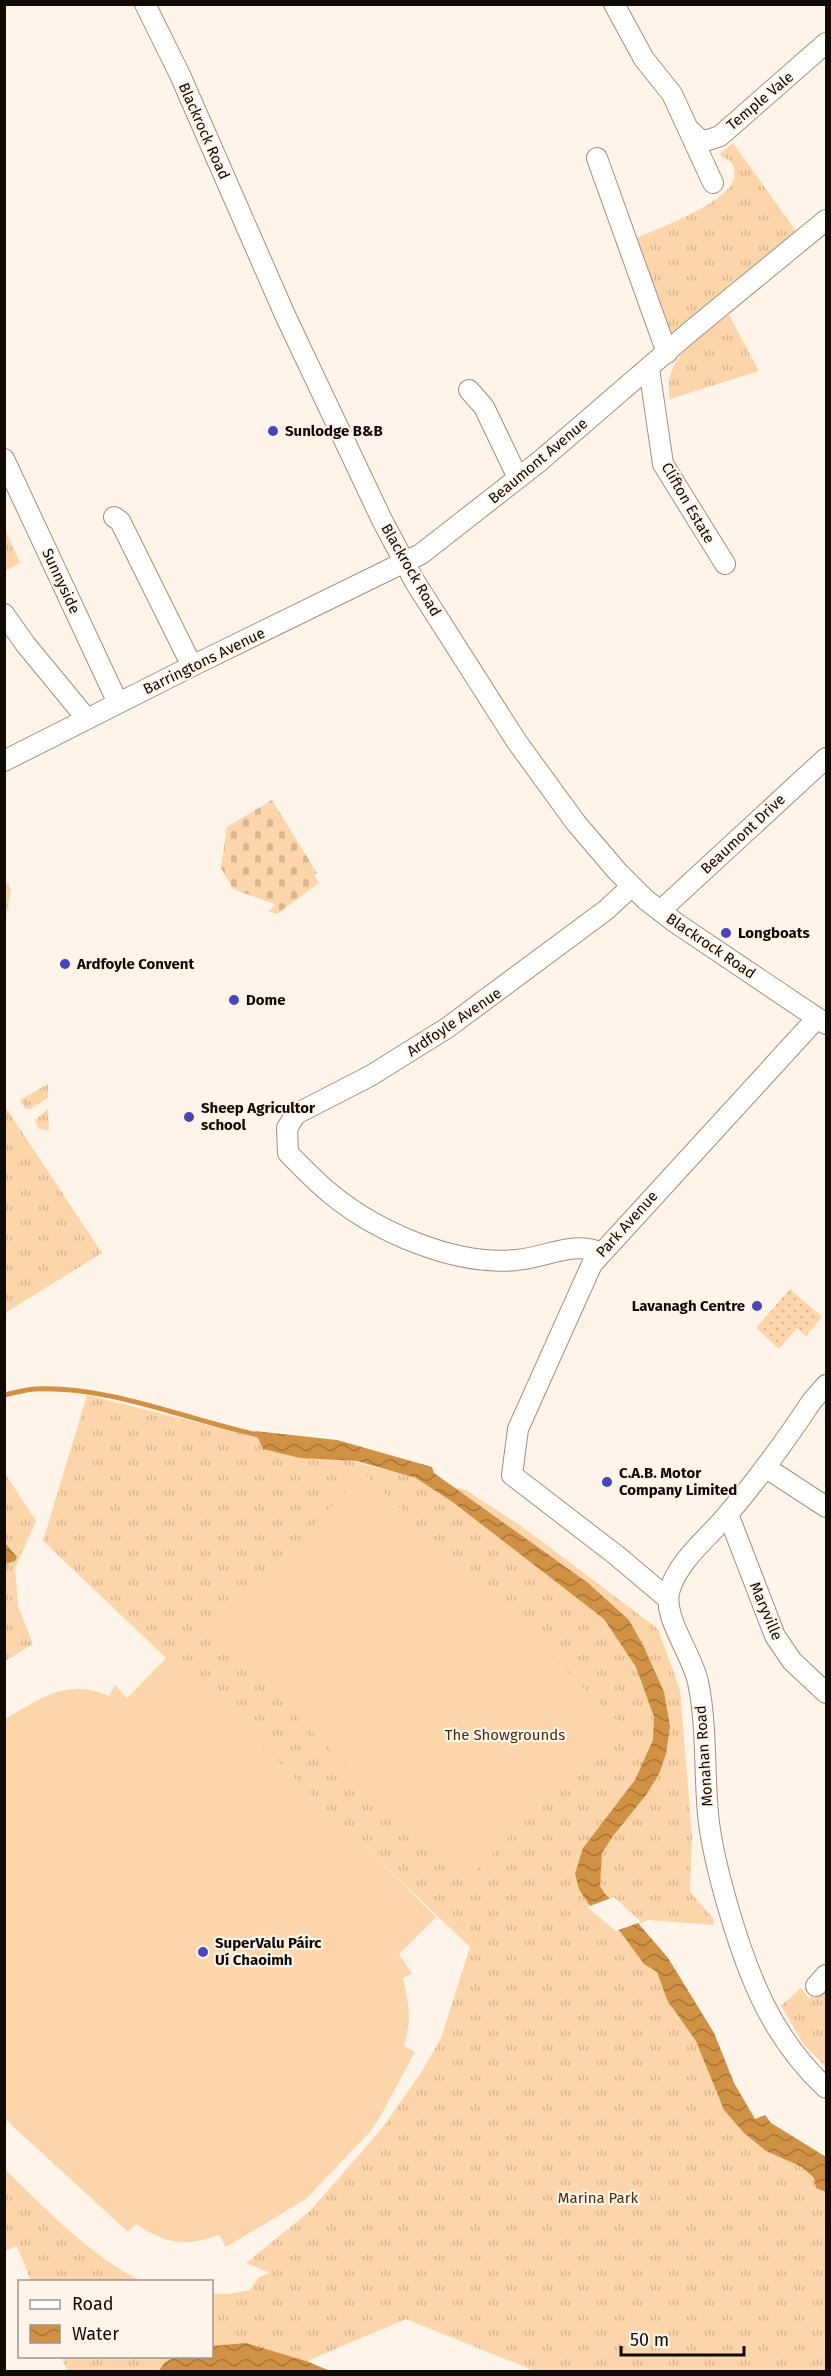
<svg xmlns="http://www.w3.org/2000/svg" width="831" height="2376" viewBox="0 0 831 2376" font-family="'Fira Sans',sans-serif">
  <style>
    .grass { fill: url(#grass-tufts) }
    .cemetery { fill: url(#cemetery-stones) }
    .garden { fill: url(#garden-dots) }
    .pitch { fill: #fdd5aa }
    .water { fill: url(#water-waves) }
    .pier { fill: #fef4ea }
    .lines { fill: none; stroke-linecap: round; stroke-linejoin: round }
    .stream { stroke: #d19145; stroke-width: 5 }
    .minor-casing { stroke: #a09080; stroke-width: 22 }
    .minor { stroke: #fff; stroke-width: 20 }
    .poi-dot { fill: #4546bc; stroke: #fef4ea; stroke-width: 2 }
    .labels { text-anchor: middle; stroke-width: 4.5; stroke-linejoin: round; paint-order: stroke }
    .street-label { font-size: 15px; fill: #100a05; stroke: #fef4ea }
    .poi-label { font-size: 15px; font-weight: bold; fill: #100a05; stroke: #fef4ea; text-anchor: start }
    .park-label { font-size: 15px; fill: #482e0d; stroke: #fef4ea }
  </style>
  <defs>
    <pattern id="grass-tufts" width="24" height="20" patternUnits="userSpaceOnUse" patternTransform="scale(1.5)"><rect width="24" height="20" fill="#fdd5aa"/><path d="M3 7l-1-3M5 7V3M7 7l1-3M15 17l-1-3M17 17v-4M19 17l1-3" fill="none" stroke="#d8b691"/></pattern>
    <pattern id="cemetery-stones" width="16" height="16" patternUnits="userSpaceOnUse" patternTransform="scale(1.5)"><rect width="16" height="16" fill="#fdd5aa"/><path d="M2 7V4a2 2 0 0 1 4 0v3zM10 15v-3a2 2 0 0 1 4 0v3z" fill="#d8b691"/></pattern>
    <pattern id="garden-dots" width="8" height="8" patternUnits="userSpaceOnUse" patternTransform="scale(1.5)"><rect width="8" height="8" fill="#fdd5aa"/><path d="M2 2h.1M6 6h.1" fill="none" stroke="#d8b691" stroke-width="1.8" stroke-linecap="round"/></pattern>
    <pattern id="water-waves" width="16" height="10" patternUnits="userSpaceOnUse" patternTransform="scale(1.5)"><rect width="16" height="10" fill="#d19145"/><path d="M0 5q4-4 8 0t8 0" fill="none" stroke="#a87538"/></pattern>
  </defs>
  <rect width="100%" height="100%" fill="#fef4ea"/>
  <!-- grass -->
  <path class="grass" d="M733,143L799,235L670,336L635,239C663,226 709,210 729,188C734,182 736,172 733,165C731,159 724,159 719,154Z
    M729,315L759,371L670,399C662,356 699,338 729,315Z
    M5,529L20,563L5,571H4Z
    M8,883L11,889L5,920V884Z
    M48,1084V1098L30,1109L25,1108L20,1100Z
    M4,1105L102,1253L5,1313H4Z
    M48,1109L49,1130C41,1131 36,1127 35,1120Z
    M87,1395L466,1490L524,1528L658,1629L680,1690L692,1836L690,1892L713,1918L714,1925L648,1920L638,1924L668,1958L714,2033L734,2083L755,2119L765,2115L771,2123L826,2157V2371H535L406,2319L307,2361L330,2371H68L61,2357L212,2356V2294H229L250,2290L259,2277L270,2273L246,2263L310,2211L383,2127L422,2071L441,2038L470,1947L43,1541Z
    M4,1472L36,1521L15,1568L18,1606L33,1644L5,1661Z
    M826,1986V2067L804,2045L781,2006L801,1988L809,1998L815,1991Z
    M5,2169C46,2210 88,2253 140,2281H31L17,2246L5,2251Z"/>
  <!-- cemetery -->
  <path class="cemetery" d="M272,800L317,873L314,875L319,883L277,914L268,911L275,906L274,904L233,889L221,868L227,827Z"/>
  <!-- garden -->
  <path class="garden" d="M790,1289L822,1317L806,1336L797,1328L779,1349L756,1328Z"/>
  <!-- pitch -->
  <path class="pitch" d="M364,1473L620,1723L466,1881L210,1632Z
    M167,1657L250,1734L436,1917L399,1954L412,1974L403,1978C409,2005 412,2020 404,2046L415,2052L380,2117L369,2133L306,2199L226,2247L219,2235C185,2247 166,2244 136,2224L128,2232L5,2119V1719C40,1699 68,1677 109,1696L115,1685L127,1698Z"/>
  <!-- water -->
  <path class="water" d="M255,1431L337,1440L432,1467L434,1473L588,1583L629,1620L644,1647L664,1692L670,1726L666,1754L659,1774L646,1795L613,1836L602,1853L600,1886L605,1894L638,1923L668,1958L714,2033L734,2083L755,2119L765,2115L771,2123L826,2157V2192L816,2188L814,2178L802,2167L766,2151L744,2133L724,2110L696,2041L667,2000L657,1972L644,1964L619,1930L590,1906L579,1889L575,1874L583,1848L635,1780L653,1740L654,1717L636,1667L604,1619L454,1503L416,1478L357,1461L300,1458L263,1449Z
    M5,1543L17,1557L15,1561L5,1564Z
    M246,2343L306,2361L330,2371H159C169,2351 192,2356 212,2356V2346Z"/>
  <!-- pier -->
  <path class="pier" d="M614,1897L640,1921L641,1922L616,1931L587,1907Z"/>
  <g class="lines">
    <!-- stream -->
    <path class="stream" d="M4,1395C15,1393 26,1389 36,1389C114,1386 188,1421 263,1436"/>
    <!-- minor casing -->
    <g class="minor-casing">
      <path id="minor" d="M145,4L180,75L285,315L382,520L415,582L517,742L576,823L617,871L646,900L676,923L826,1024
        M614,4L644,59L672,94L713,183
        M691,131L702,142L720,136L826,43
        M597,158L667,353
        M649,368L663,464L725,564
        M469,390L484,407L518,478
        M4,459L118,703
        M114,517L120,521L192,666
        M4,614L26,645L87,719
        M4,761L192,666L421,554L540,461L692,330L826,220
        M660,911L826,758
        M601,1253C575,1240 544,1258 516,1260C455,1266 377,1232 331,1194C316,1182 302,1167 288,1153L287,1128L296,1114L370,1076L447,1028L606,910L632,886
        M826,1385L812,1401C786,1440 759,1478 728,1514C709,1537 679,1560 670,1589C661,1616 692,1653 698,1682C707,1725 704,1770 708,1814C711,1846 719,1876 728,1907C748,1976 772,2038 826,2088
        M765,1467L826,1507
        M728,1514L775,1636L792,1661L826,1693
        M667,1598L616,1555L512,1475L518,1429L592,1264L817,1018
        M816,1986L826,1975"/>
    </g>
    <!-- minor -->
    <use href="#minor" class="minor"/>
  </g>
  <!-- markers -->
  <g class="poi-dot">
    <circle cx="273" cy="431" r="6"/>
    <circle cx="726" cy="933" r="6"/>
    <circle cx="65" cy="964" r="6"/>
    <circle cx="234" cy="1000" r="6"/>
    <circle cx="189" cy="1117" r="6"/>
    <circle cx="757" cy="1306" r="6"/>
    <circle cx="607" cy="1482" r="6"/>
    <circle cx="203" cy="1952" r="6"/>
  </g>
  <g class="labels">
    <!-- street labels -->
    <g class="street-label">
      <text transform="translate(760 101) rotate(-40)" y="5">Temple Vale</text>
      <text transform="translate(204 131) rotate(66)" y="5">Blackrock Road</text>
      <text transform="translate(538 461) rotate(-40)" y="5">Beaumont Avenue</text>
      <text transform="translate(688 503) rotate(60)" y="5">Clifton Estate</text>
      <text transform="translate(411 570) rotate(60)" y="5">Blackrock Road</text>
      <text transform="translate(61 581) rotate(65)" y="5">Sunnyside</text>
      <text transform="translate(204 661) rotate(-26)" y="5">Barringtons Avenue</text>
      <text transform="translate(743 834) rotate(-43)" y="5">Beaumont Drive</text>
      <text transform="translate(711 946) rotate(34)" y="5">Blackrock Road</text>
      <text transform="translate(454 1022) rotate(-34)" y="5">Ardfoyle Avenue</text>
      <text transform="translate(627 1224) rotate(-48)" y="5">Park Avenue</text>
      <text transform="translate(766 1611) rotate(67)" y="5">Maryville</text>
      <text transform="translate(704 1756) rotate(-94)" y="5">Monahan Road</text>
    </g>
    <!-- poi labels -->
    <g class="poi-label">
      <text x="285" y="436">Sunlodge B&amp;B</text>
      <text x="738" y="938">Longboats</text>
      <text x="77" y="969">Ardfoyle Convent</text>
      <text x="246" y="1005">Dome</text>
      <text x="201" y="1113">Sheep Agricultor<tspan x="201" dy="17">school</tspan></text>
      <text x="745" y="1311" text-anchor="end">Lavanagh Centre</text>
      <text x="619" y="1478">C.A.B. Motor<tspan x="619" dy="17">Company Limited</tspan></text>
      <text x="215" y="1948">SuperValu Páirc<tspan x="215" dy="17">Uí Chaoimh</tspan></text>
    </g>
    <!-- park labels -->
    <g class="park-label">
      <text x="505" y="1740">The Showgrounds</text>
      <text x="598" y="2203">Marina Park</text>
    </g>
  </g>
  <!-- border -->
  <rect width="831" height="2376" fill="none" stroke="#100a05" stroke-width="12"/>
  <!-- legend -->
  <rect x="18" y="2280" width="195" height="78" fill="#fef4ea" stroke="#9f968e" stroke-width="1.5"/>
  <rect x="30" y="2300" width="30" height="9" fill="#ffffff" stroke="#9f968e" stroke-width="1.5"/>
  <text x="72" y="2310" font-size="18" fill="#100a05">Road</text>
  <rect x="30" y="2325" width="30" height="18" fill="url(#water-waves)" stroke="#9f968e" stroke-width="1.5"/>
  <text x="72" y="2340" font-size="18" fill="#100a05">Water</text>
  <!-- scale -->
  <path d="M621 2346v9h123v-9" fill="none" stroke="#100a05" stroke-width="3"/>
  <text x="630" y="2346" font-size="18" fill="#100a05" stroke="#fef4ea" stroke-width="4.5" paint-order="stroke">50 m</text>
</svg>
